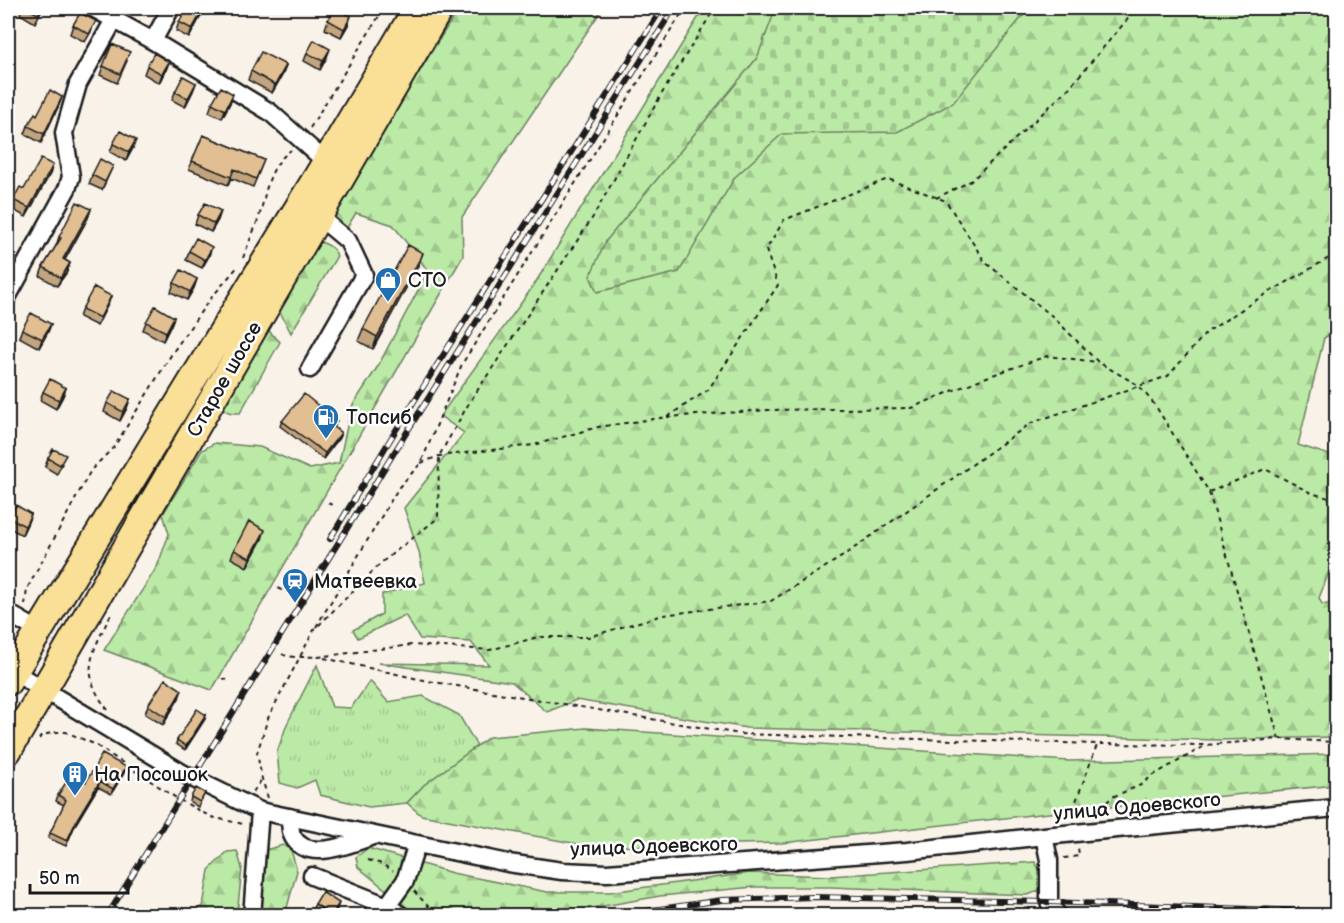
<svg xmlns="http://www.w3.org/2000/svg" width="1344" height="923" viewBox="0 0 1344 923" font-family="'Balsamiq Sans',sans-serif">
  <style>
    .grass { fill: url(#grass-tufts); stroke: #6c8261; stroke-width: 1.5 }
    .forest { fill: url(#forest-firs); stroke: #6c8261; stroke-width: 1.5 }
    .cemetery { fill: url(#cemetery-stones); stroke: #6c8261; stroke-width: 1.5 }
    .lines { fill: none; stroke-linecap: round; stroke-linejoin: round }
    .minor-casing { stroke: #1c1c1c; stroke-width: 21 }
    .highway-casing { stroke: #1c1c1c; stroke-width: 30 }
    .path { stroke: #1c1c1c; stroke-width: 2; stroke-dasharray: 4.5 4.5; stroke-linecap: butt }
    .minor { stroke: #fff; stroke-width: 16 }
    .highway { stroke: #fadf96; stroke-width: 26 }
    .rail-casing { stroke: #1c1c1c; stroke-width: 6 }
    .rail { stroke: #fff; stroke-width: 4; stroke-dasharray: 11; stroke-linecap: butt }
    .wall { fill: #c2a47e; stroke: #1c1c1c; stroke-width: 1.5 }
    .shaded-wall { fill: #9e8667; stroke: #1c1c1c; stroke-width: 1.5 }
    .building { fill: #e1bf93; stroke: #1c1c1c; stroke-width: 1.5 }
    .labels { text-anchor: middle; stroke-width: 5; stroke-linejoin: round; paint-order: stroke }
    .poi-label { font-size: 20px; fill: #1c1c1c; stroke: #fff; text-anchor: start }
    .street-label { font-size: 20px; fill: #1c1c1c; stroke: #fff }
  </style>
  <defs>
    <pattern id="grass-tufts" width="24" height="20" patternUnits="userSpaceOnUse" patternTransform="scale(1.5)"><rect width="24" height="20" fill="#bbe9a6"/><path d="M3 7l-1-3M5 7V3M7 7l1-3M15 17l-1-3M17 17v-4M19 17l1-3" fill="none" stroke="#a0c78e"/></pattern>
    <pattern id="forest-firs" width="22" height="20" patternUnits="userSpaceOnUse" patternTransform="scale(1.5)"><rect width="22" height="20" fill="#bbe9a6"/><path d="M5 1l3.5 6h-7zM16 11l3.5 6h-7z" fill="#a0c78e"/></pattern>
    <pattern id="cemetery-stones" width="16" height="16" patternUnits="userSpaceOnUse" patternTransform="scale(1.5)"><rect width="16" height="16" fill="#bbe9a6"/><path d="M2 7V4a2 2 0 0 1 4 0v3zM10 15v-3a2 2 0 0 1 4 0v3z" fill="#a0c78e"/></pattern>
  </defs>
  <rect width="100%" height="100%" fill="#f9f2e9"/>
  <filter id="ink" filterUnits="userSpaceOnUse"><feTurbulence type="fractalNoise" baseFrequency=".0167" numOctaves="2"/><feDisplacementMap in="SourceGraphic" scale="12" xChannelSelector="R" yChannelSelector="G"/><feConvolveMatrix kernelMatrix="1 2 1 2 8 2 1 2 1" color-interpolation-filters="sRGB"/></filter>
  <g filter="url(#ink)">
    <!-- grass -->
    <path class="grass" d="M317,665L332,707L351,708L370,681L388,702L423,696L459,715L477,746L424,785L407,803L369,807L320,795L315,780L297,788L280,783L277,752L287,724Z"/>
    <!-- forest -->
    <path class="forest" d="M459,8H603L462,217L463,256L212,690L104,650L157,567L169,534L163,514L202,450L215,443L260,447L310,469L339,463L351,408L378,366L428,271L393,225L356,213L345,231L330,220L356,172Z
      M704,8H1336V331L1324,338L1298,445L1336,457V554L1319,598L1322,604H1336V737L1219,740L747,728L576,700L547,712L512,682L378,663L489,665L471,642L420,639L405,615L358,638L353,630L382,614V594L425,583L419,552L404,508L464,433L440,416L534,285Z
      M317,241C326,244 334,246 337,256L291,333L279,310Z
      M269,331L280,342L240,413H231L224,410L222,404L264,332Z
      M586,728L1069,761L1336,754V785L1049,813L782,843L594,847L421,815L407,803L424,785L489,737Z
      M283,845L291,850L297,871L285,915L258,916L265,850Z
      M368,848L452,873L547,892H610L750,873L830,876L1035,862L1045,880L1041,890L1028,895L831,887H754L660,896L553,915L409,916L392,907L396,898L358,867L356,857Z
      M237,851L242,868L237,915H192L203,906L209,870L227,852Z
      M921,912L984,915H730L751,914Z"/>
    <!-- cemetery -->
    <path class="cemetery" d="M776,8H1027L1025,13L953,103L897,132L782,134L735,177L679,272L597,292L590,276L606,241L757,58Z"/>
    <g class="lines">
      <!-- minor casing -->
      <g class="minor-casing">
        <path id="minor" d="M93,8L153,41L270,112L325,161
          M153,41L171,8
          M8,296L67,189L71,177L64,133L78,84L114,20
          M310,369L364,275L348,241L318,216
          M8,613L39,631
          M14,672L184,774L260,811L508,863L562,871L607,873L907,851L1044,836L1336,808
          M290,817C290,823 290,832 293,837C307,863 353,843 373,836
          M1044,836L1049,860V902L1058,916
          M312,876L387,906L402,916
          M387,906L405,881L417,844
          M252,916L260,811"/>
      </g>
      <!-- highway casing -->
      <g class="highway-casing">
        <path id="highway" d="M8,682L318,175L417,8
          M8,751L440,8"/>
      </g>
      <!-- path -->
      <path class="path" d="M310,128L384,8
        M936,198L971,181L1069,88L1137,8
        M243,258C248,244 254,231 259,217C267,191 267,168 291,150
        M667,417L768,410L911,408L981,379L1047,356L1098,362
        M421,463L439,456L534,445L598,427L667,417L708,390L778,285L766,250L784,220L888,179L946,201L985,262L1052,316L1098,362L1138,385L1155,405L1209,492L1279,739
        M1209,492L1265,469L1311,493L1336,500
        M328,503L336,507
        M278,588L284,592
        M25,605L27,589L91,470L114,447L173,352L207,303L239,265
        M316,627L399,487L421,463L462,364L685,8
        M282,654C290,659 308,656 318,657
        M318,657L411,645L490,650L538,637H588L663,615L771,601L843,556L1031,423L1168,376L1207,332L1261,297L1336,254
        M324,658L428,681L740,734L1097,744L1206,745L1279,739L1336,742
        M223,678L230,682
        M108,710C78,672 92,653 111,614
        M39,739L42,735L57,732H66L94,744L178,799L211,817L243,824
        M253,792L262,779
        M268,798L262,779L257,753L268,718L314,630L382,562L438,518L439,456L469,403L593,217L661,95L715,8
        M1072,812L1106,803L1112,797L1141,785L1152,776L1203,747
        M1073,818L1072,812L1097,745
        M1064,858L1079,856L1078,847
        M368,860L382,864L393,871
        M414,891L437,916"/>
      <!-- minor -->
      <use href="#minor" class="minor"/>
      <!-- highway -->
      <use href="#highway" class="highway"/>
      <!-- rail casing -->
      <g class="rail-casing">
        <path id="rail" d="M330,539L396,430L662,8
          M107,916L405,435L674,8
          M611,916L722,900L813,897L1049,902L1336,912"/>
      </g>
      <!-- rail -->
      <use href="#rail" class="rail"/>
    </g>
    <!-- wall -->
    <path class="wall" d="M22,8H43L35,23L20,14Z
      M188,8H211L207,14L203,12L189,38L176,31L179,22Z
      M328,20L348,25L341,37L325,29Z
      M73,25L92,30L85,42L70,34Z
      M307,53L327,57L320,70L304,61Z
      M127,61L117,83L100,75L103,66Z
      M169,62L166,70L159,83L144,74L147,66Z
      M286,65L283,74L272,93L248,80L251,71Z
      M196,83L193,91L185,107L172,100L175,92Z
      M62,97L59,105L41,143L25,134L28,126L37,115Z
      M212,103H230L222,118L209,112Z
      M203,135L264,160L253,187L231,178L228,185L189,169Z
      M113,144L133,148L126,161L110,152Z
      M113,166L102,190L89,184L92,175Z
      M50,174L26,217L10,208L13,200L24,189Z
      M91,209L88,218L65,260L70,263L67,272L57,286L40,276L43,267L56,246L59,237Z
      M221,211L218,220L211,232L195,224L198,215Z
      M189,251L209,256L202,268L186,260Z
      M418,266L373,349L358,341L363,329Z
      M197,279L194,288L187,300L171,292L174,283Z
      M111,296L108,304L97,326L79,317L82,309Z
      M174,317L171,325L163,341L143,330L146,322Z
      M51,324L48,332L39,348L19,337L22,329Z
      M66,388L63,396L56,409L40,400L43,392Z
      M130,399L127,408L120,421L104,412L107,403Z
      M282,421L335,426L334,427L341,433L339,438L323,459L280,426Z
      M48,458L62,464L57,474L45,467Z
      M31,514L28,522L22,535L8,527V522L9,518Z
      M262,539L247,567L231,558L234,550Z
      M179,698L163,725L145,714L148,705Z
      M206,715L205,719L185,750L176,744L177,740Z
      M126,767L124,773L111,794L98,787L75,825L66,846L48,838L64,805L56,801L58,795L86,782Z
      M205,793L198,807L190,802L191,797Z
      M315,904L336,912L333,915H316L311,912Z"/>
    <!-- shaded-wall -->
    <path class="shaded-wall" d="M204,8H205L203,12L189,38L192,29Z
      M351,16L348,25L341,37L344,29Z
      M330,49L327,57L320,70L323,61Z
      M169,62L166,70L159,83L162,74Z
      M286,65L283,74L272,93L275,85Z
      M196,83L193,91L185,107L188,98Z
      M233,94L230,103L222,118L225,110Z
      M62,97L59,105L41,143L44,134Z
      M136,140L133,148L126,161L129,152Z
      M53,165L50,174L26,217L29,208Z
      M91,209L88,218L60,268L63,259Z
      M221,211L218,220L211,232L214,224Z
      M212,247L209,256L202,268L205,260Z
      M423,253L418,266L373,349L377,337Z
      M70,263L67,272L57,286L61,278Z
      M197,279L194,288L187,300L190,292Z
      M111,296L108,304L97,326L100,318Z
      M174,317L171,325L163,341L166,332Z
      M51,324L48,332L39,348L42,339Z
      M66,388L63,396L56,409L59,400Z
      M130,399L127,408L120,421L123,412Z
      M341,433L339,438L323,459L325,453Z
      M31,514L28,522L22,535L25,526Z
      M265,530L262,539L247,567L250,558Z
      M182,690L179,698L163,725L166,717Z
      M206,715L205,719L185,750L186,746Z
      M126,767L124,773L111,794L113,789Z
      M100,781L98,787L75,825L66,846L77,819Z
      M339,903L336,912L333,915H331Z"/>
    <!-- building -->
    <path class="building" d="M26,8H42L38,14Z
      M188,8H204L192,29L179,22Z
      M335,8L351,16L344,29L328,20Z
      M80,13L96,21L89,34L73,25Z
      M314,40L330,49L323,61L307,53Z
      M112,44L130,52L120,74L103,66Z
      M261,52L286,65L275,85L251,71Z
      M154,53L169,62L162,74L147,66Z
      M183,76L196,83L188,98L175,92Z
      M221,87L233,94L225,110L212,103Z
      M50,90L62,97L44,134L28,126L35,113L37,115Z
      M120,131L136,140L129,152L113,144Z
      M203,135L264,160L256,179L234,169L231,177L192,161Z
      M41,159L53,165L29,208L13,200L20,187L24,189Z
      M100,159L113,166L105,182L92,175Z
      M77,202L91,209L63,259L70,263L61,278L43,267L61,238L59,237Z
      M205,203L221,211L214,224L198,215Z
      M196,238L212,247L205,260L189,251Z
      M408,245L423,253L377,337L363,329Z
      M181,270L197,279L190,292L174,283Z
      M94,287L111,296L100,318L82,309Z
      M155,306L174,317L166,332L146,322Z
      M31,313L51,324L42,339L22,329Z
      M50,379L66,388L59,400L43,392Z
      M114,391L130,399L123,412L107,403Z
      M304,394L337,421L332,426L341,433L325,453L282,421Z
      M53,449L66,455L60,465L48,458Z
      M16,505L31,514L25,526L9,518Z
      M249,521L265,530L250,558L234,550Z
      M165,679L182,690L166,717L148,705Z
      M197,709L206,715L186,746L177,740Z
      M102,754L126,767L113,789L100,781L77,819L67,841L50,833L66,800L58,795L72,773L86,782Z
      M196,788L205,793L200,802L191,797Z
      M322,892L339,903L332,915L315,904Z
      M366,908L379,915H362Z
      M8,912L14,915H8Z"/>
  </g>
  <!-- icons -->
  <defs>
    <g id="shop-pin" transform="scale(1.35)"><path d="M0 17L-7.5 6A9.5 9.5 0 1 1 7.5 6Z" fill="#1f6fb2" stroke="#fff"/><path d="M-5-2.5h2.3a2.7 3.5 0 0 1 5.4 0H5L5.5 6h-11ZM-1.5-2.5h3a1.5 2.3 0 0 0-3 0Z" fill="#fff"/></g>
    <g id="fuel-pin" transform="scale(1.35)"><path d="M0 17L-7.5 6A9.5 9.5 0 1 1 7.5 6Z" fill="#1f6fb2" stroke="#fff"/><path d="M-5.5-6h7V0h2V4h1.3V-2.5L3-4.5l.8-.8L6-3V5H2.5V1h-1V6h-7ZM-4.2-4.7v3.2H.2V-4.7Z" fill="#fff"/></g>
    <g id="station-pin" transform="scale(1.35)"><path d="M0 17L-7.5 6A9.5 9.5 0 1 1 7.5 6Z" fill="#1f6fb2" stroke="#fff"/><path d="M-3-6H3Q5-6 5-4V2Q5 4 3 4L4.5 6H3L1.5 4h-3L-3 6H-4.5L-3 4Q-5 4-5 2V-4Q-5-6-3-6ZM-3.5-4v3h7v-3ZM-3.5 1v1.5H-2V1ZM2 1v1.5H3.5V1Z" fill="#fff"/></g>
    <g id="building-pin" transform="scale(1.35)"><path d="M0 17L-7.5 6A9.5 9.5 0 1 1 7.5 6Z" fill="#1f6fb2" stroke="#fff"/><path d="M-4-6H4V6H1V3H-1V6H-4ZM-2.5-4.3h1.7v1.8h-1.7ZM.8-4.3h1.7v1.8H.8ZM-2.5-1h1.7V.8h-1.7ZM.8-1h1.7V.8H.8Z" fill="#fff"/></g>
  </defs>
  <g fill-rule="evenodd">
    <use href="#shop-pin" x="388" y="280"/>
    <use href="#fuel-pin" x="326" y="417"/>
    <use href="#station-pin" x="295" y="581"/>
    <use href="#building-pin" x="75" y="774"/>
  </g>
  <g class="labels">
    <!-- poi labels -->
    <g class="poi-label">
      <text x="408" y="287">СТО</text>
      <text x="346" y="424">Топсиб</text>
      <text x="314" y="588">Матвеевка</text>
      <text x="94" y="781">На Посошок</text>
    </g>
    <!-- street labels -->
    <g class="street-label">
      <text transform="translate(224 379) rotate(-60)" y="7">Старое шоссе</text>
      <text transform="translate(1137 806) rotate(-5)" y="7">улица Одоевского</text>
      <text transform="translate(654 846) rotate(-2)" y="7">улица Одоевского</text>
    </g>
  </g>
  <!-- margin -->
  <rect width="1344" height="923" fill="none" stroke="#fff" stroke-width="30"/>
  <rect x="15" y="15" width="1314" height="893" fill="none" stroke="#1c1c1c" stroke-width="2" filter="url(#ink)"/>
  <!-- scale -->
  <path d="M30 884v9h98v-9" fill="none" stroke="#1c1c1c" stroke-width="3"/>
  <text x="39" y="884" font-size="18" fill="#1c1c1c" stroke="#ffffff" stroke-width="4.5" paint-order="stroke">50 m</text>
</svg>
